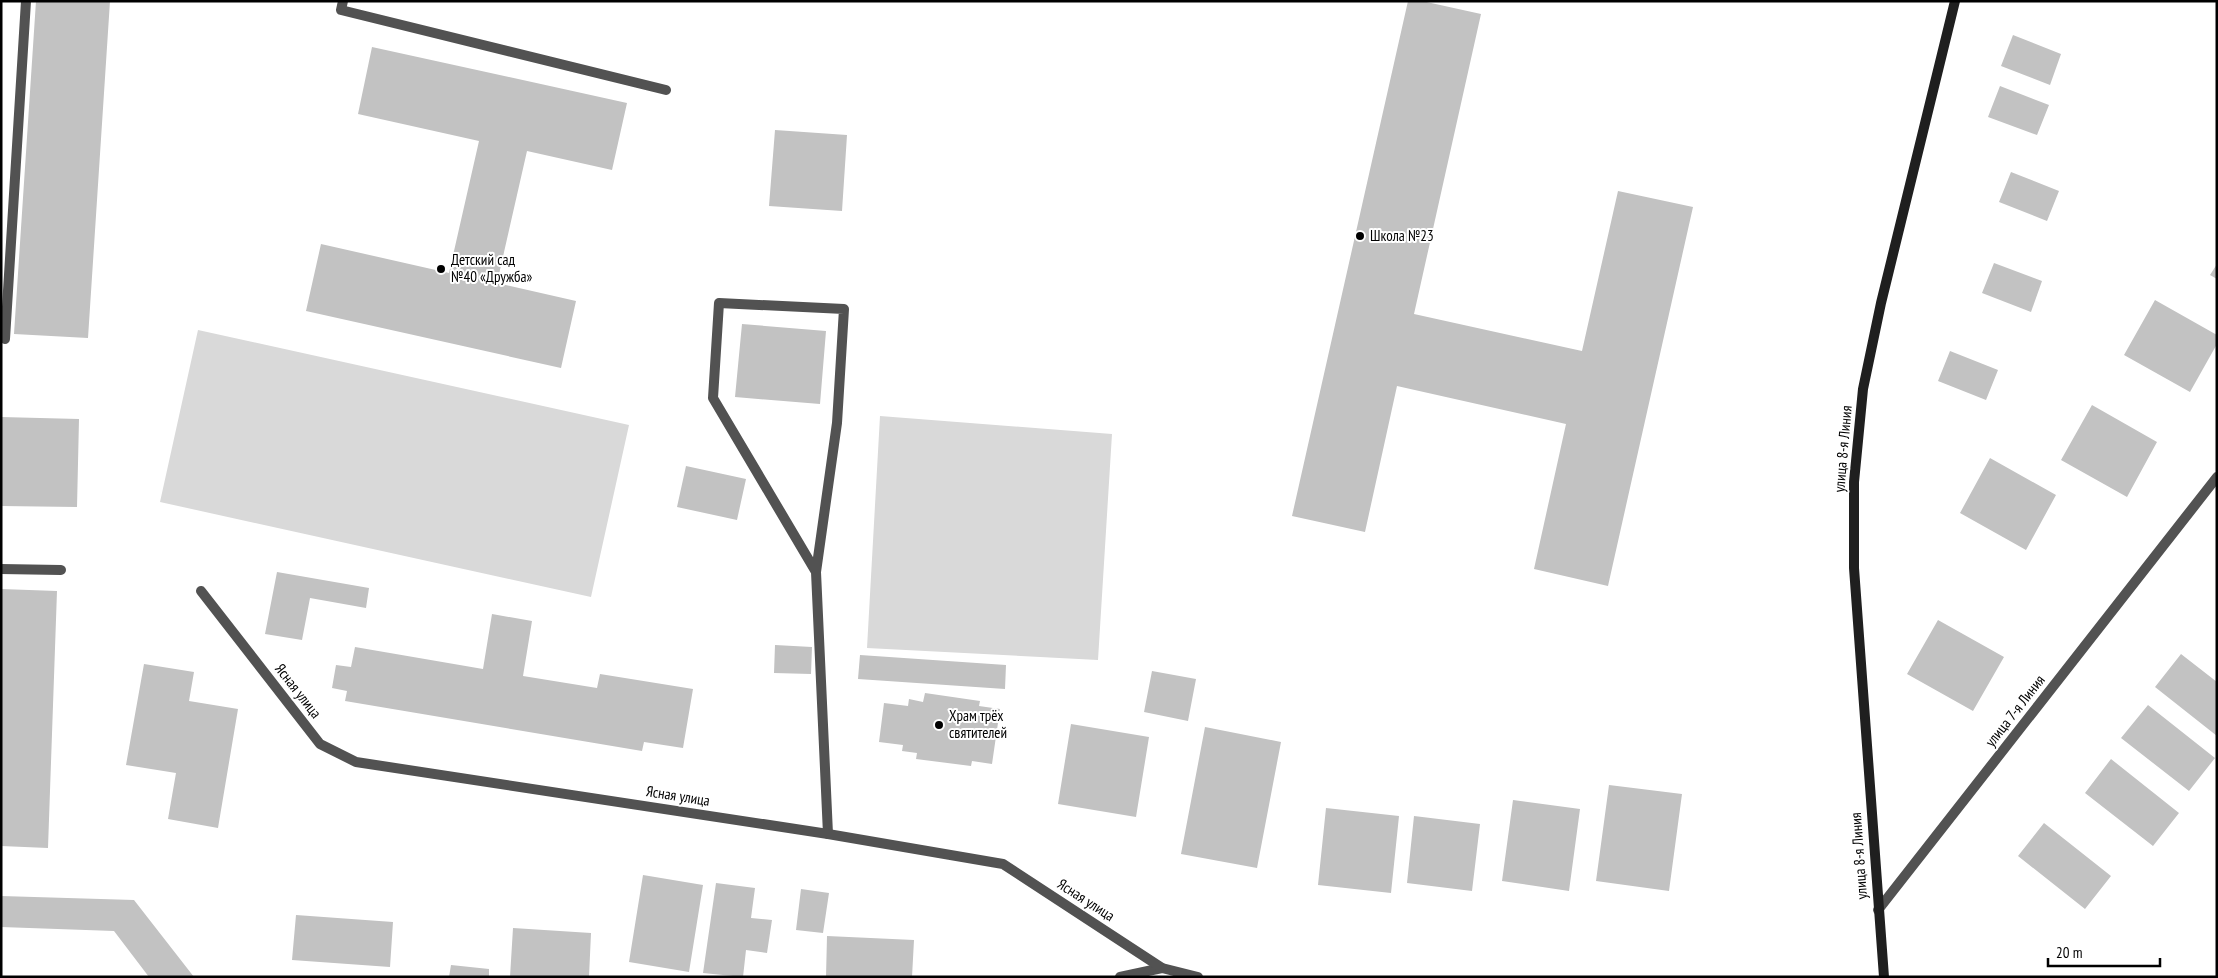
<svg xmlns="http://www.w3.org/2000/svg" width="2218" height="978" viewBox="0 0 2218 978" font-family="'PT Sans Narrow',sans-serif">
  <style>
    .green { fill: #d9d9d9 }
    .building { fill: #c2c2c2 }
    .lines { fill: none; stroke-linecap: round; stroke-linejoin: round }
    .lane { stroke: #525252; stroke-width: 10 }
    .street { stroke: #525252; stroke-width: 10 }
    .secondary { stroke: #1f1f1f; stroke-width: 10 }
    .poi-dot { fill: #000; stroke: #fff; stroke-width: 2 }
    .labels { text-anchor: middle; stroke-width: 4; stroke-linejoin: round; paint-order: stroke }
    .poi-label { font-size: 15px; fill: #000; stroke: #fff; text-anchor: start }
    .street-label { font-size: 15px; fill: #000; stroke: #fff }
  </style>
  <rect width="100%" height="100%" fill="#fff"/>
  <!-- green -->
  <path class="green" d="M198,330L629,425L591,597L160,502Z
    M880,416L1112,434L1098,660L867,648Z"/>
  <!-- building -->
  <path class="building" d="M36,1H110L88,338L14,334Z
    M1408,1H1422L1481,14L1414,314L1582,351L1618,191L1693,207L1608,586L1534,569L1566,424L1397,386L1365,532L1292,516Z
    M2013,35L2061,54L2050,85L2001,66Z
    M372,47L627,103L612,170L527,151L497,283L576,301L561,368L306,311L321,244L449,273L479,141L358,114Z
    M2000,86L2049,105L2037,135L1988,117Z
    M775,130L847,135L842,211L769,206Z
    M2011,172L2059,191L2047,221L1999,202Z
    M1994,263L2042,281L2031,312L1982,293Z
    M2217,264V279L2210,275Z
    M2155,300L2217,335V344L2190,392L2124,355Z
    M742,324L826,331L820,404L735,397Z
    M1950,351L1998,370L1986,400L1938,381Z
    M2092,405L2157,442L2127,497L2061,460Z
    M1,417L79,419L77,507L1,506Z
    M1990,458L2056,495L2026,550L1960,513Z
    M686,466L746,479L737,520L677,507Z
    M277,572L369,588L366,608L310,598L302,640L265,634Z
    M1,589L57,591L48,848L1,846Z
    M492,614L532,621L523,676L597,688L600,674L693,689L683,748L644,742L642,751L345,701L347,691L332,688L336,665L351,667L355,647L483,669Z
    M1938,620L2004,657L1973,711L1907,674Z
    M775,645L812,647L811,674L774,673Z
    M2181,654L2217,682V736L2155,687Z
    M860,655L1006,665L1005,689L858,679Z
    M144,664L194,672L189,701L238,709L218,828L168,819L176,773L126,765Z
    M1152,671L1196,679L1188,721L1144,712Z
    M925,693L980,701L979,706L1000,709L992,764L972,761L971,766L916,759L917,753L902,751L903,745L879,742L884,703L908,706L909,699L923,702Z
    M2148,705L2215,758L2189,791L2121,738Z
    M1071,724L1149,737L1136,817L1058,804Z
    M1205,727L1281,742L1257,868L1181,854Z
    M2111,759L2179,813L2153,846L2085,793Z
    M1609,785L1682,794L1669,891L1596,881Z
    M1513,800L1580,809L1569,891L1502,881Z
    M1326,808L1399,816L1391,893L1318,885Z
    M1414,816L1480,824L1472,891L1407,883Z
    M2044,823L2111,876L2085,909L2018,856Z
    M643,875L703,885L689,972L629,962Z
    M716,883L755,888L751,918L772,920L767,953L746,950L743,977L703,973Z
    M801,889L829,893L823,933L796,930Z
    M1,896L134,900L194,977H149L114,931L1,927Z
    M296,915L393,922L390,967L292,960Z
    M513,928L591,933L589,977H510Z
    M827,936L914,940L912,977H826Z
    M451,965L489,969V977H449Z"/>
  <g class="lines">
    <!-- lane -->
    <path class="lane" d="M343,1L341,10L666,90
      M5,339L26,1
      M1,569L61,570
      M816,572L713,398L719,303L844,309L837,423L816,572L828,834
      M1120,977L1162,968"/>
    <!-- street -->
    <path class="street" d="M201,591L320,744L356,762L828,834L1003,864L1162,968L1198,977
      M1878,910L2217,477"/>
    <!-- secondary -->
    <path class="secondary" d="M1884,977L1854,568V482L1863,389L1881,303L1955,1"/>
  </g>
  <!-- markers -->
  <g class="poi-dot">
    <circle cx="1360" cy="236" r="5"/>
    <circle cx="441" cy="269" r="5"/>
    <circle cx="939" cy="725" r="5"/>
  </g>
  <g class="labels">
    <!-- poi labels -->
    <g class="poi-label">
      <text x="1370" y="241">Школа №23</text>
      <text x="451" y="265">Детский сад<tspan x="451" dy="17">№40 «Дружба»</tspan></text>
      <text x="949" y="721">Храм трёх<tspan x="949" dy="17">святителей</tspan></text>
    </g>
    <!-- street labels -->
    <g class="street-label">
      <text transform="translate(1843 449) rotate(-85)" y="5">улица 8-я Линия</text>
      <text transform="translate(298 691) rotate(52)" y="5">Ясная улица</text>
      <text transform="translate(2015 711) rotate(-52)" y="5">улица 7-я Линия</text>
      <text transform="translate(678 796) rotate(9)" y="5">Ясная улица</text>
      <text transform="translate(1859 856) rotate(-94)" y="5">улица 8-я Линия</text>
      <text transform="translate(1086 900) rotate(33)" y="5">Ясная улица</text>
    </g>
  </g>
  <!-- border -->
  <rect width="2218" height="978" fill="none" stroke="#000000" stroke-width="5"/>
  <!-- scale -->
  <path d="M2048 958v8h112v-8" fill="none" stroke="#000000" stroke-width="2.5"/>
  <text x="2056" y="958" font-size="15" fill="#000000" stroke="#ffffff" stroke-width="4" paint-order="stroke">20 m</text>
</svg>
